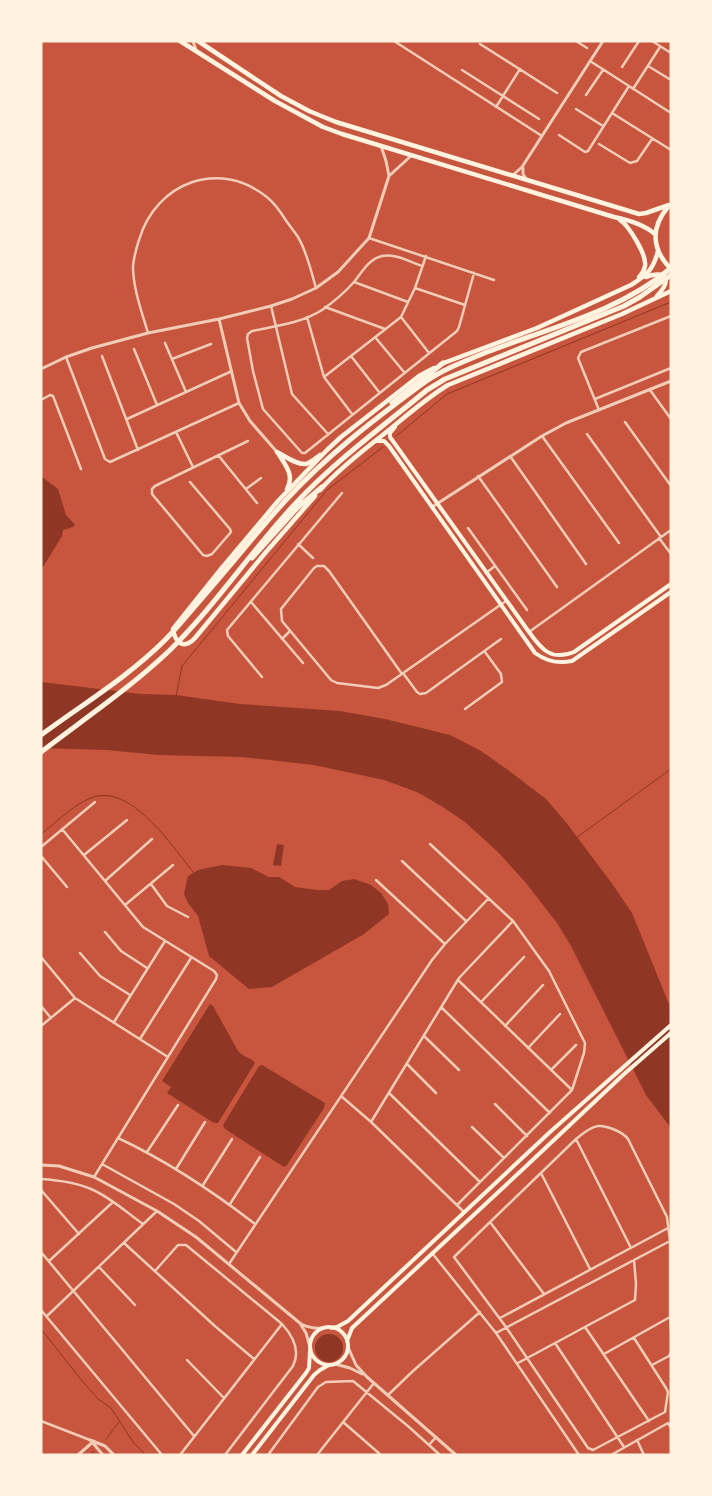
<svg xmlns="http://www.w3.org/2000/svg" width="712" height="1496" viewBox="0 0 712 1496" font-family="'Roboto Serif',serif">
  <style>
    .water { fill: #8f3625 }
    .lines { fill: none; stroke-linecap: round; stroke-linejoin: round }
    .stream { stroke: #8f3625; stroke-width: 1 }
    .minor { stroke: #f1ccb7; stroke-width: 2.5 }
    .tertiary { stroke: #f1ccb7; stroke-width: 3 }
    .secondary { stroke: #fff3e0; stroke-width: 4 }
    .primary { stroke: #fff3e0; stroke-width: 4.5 }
    .motorway { stroke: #fff3e0; stroke-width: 5 }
  </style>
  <rect width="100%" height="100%" fill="#c8553d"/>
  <!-- water -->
  <path class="water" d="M41,476L58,489L66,515L75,525L73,527L63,530L62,536L43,567L41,568Z
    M41,682L141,694L176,695L240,704L340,711L385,719L450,735L481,751L508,770L546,799L565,821L613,885L632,913L671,1009V1128L646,1095L571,946L557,923L526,883L498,852L465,822L443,807L417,792L384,780L314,765L242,757L158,755L107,750L41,748Z
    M277,844L284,845L281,866L273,865Z
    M222,865L251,868L269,877H279L295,887L317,890H329L342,881L354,879L371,885L381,893L388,904L389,914L364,934L272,987L249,989L209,956L198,916L188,903L184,894L188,876L198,870Z
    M210,1004L213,1006L238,1051C243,1057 252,1058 255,1063L218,1123H214L167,1093L171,1087L162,1081Z
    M262,1065L325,1103L324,1108L287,1165L284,1167L225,1129L223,1125L259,1066Z
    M315 1348a14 14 0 1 1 28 0a14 14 0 1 1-28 0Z"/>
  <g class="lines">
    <!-- stream -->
    <path class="stream" d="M395,437L447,394L671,302
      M176,697L182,666L327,490L383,447
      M41,834C56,823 74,804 91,798C130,782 172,846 193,872
      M576,838L671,769
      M41,1329L83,1382L98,1399L111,1408L133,1442L146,1455
      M106,1439L119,1422
      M89,1455L94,1451"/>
    <!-- minor -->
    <path class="minor" d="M394,41L542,136
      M576,41L587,48
      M652,41L671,53
      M480,44L557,93
      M590,61L671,113
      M648,66L671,80
      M622,67L639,41
      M462,70L539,119
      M633,89L660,47
      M586,95L603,70
      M496,107L520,69
      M576,109L603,126
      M612,113L671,150
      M559,135L585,152L588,151L629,86
      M599,144L630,163L637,161L652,139
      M369,238L494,280
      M422,266C410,262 394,253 382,256C369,259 362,272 354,282C346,291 332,303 322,310C302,323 276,326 252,331L248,334L247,338L253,371L263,409L302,453H305L457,331L459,327L474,273
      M354,282L408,302
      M415,288L465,305
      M271,306L292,394L328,434
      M325,307L385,329
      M307,317L324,377L352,414
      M401,317L429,353
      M148,333C142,312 133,289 133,266C134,257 136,249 139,240C156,182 220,158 268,198C275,204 280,211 285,219C289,225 294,231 298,237C307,252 311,271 316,288
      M375,337L404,372
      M165,343L186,392
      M134,349L157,405
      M102,356L138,450
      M351,356L379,392
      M66,357L105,459L110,462L239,403
      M172,359L211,344
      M324,377L401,317L415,288L426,256
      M650,390L671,419
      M595,399L671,368
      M41,400L50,395L53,396L81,469
      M599,410L578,358L581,352L671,316
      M127,419L232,371
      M625,422L671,486
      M176,432L193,467
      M587,434L661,537
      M542,436L619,543
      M218,455L257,503
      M510,456L586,564
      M478,476L557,587
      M190,482L230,529L231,532L212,554L207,556L203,555L152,494V489L155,486L248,441
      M246,489L261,478
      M468,528L527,610
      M659,538L671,554
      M298,544L313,558
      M486,573L495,566
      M251,602L303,663
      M529,632L671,530
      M282,639L290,631
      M403,673L417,692L420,694L426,693L501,639
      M402,674L329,571L324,566H317L314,568L281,609L282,621L331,680L337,683L378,688L386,685L506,601
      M262,677L228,636L227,630L342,493
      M465,709L502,682L501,674L485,652
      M62,829L143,927L214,971L217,975L216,979L94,1177
      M430,844L513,921L549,971L585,1043L584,1053L572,1090L457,1205
      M41,847L95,802
      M84,855L127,820
      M41,856L67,887
      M402,861L466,921
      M376,880L445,944
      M105,881L152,839
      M151,884L167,906L188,917
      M125,905L173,865
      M41,906V907
      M105,932L121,951L147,968
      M80,953L100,976L130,995
      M41,957L75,998L168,1057
      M458,980L572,1090
      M481,1002L524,957
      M41,1006L51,1018
      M441,1007L550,1113
      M114,1022L165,941
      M41,1026L75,998
      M505,1026L543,985
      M424,1036L459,1070
      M140,1039L191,958
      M528,1048L560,1014
      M407,1064L436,1093
      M551,1070L576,1045
      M389,1093L480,1182
      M341,1096L370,1121L464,1212
      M495,1104L527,1136
      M371,1122L459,978L513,921
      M472,1127L504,1158
      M118,1138C169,1162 211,1190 255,1224
      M576,1139L631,1248
      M147,1152L178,1105
      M102,1164L174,1204L199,1221L236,1252
      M176,1169L205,1122
      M541,1173L590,1269
      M41,1179C56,1180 77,1183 91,1189C110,1197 126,1212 143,1224
      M203,1185L232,1139
      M41,1190L79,1234
      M230,1204L260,1157
      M490,1222L544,1294
      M124,1243L216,1327L254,1359
      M41,1252L194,1436
      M432,1253L496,1333L579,1455
      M49,1261L113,1202
      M229,1264L432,960L445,944L488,899
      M99,1267L135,1305
      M155,1271L178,1245H186L282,1324C293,1336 301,1350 293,1366L225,1455
      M41,1310L162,1455
      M47,1316L157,1211
      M670,1317L671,1331
      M500,1318L668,1228
      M585,1327L649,1421
      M496,1333L670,1241
      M555,1343L624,1447
      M604,1354L670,1317V1241L667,1217L628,1139C623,1132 606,1125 598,1126C590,1127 582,1134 576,1139L454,1257L506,1327L588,1448L593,1450L665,1412L668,1392L666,1388L634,1338
      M187,1360L224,1398
      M518,1363L635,1300L636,1284L634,1260
      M652,1365L669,1356L671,1352
      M388,1395L413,1371L480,1312
      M41,1421L90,1440
      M343,1422L381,1455
      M637,1440L644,1455
      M429,1445L436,1437
      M180,1455L282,1324
      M268,1455L318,1387L326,1382L353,1381L409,1427L440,1455
      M317,1455L374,1383
      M611,1455L668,1423L671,1428"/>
    <!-- tertiary -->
    <path class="tertiary" d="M193,41L196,50
      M381,146L386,161L389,176
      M523,168V174L527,180
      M513,175L522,167L603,41
      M219,319L239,403L250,421L277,452
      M41,369L66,357L92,348L148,333L219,319L271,306L292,299L316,288L338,272L369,238L389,176L412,155
      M432,507L542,436L566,423L671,381
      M41,1165L59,1166L94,1177L157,1211L196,1237L301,1324C309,1328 315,1329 324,1328
      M301,1325L306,1333L310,1347
      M348,1347L356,1365L367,1377L456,1455
      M335,1364L350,1368L362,1374
      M90,1440L105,1446L114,1455
      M92,1442L103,1455
      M78,1455L94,1441"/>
    <!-- secondary -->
    <path class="secondary" d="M395,427L390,433V437L529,632C542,650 551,661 574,652L671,584
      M376,441H384L389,446L535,653C546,661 558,664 572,661L671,592
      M310 1346a19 19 0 1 1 38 0a19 19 0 1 1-38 0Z
      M331,1328L337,1327L348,1321L550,1132L671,1025
      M347,1341L352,1328L522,1170L623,1075L671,1033
      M242,1455L306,1373L309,1368L310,1350
      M252,1455L314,1375L320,1370L329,1365"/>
    <!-- primary -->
    <path class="primary" d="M180,41L275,101L323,127L342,134L614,217C629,220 643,224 655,234
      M198,41L281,96L309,111L336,122L639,214L646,213L669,205
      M668,207C650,228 652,250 671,269
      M620,220C629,226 647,255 645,266C644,271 642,274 639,277
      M646,277C667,270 672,280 657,296
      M441,364L537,328L631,285C647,275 653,270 658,251
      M277,452C285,456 296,465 306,464C310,463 316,458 320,455
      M278,453C285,465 295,475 287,489
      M320,490C339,469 362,451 384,434C405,417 425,399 448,385L622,314L671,291
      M315,496L266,552L195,638C184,650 175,643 173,629L221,569L278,501L327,450L341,437L419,376L434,368"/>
    <!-- motorway -->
    <path class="motorway" d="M392,403L443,363
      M252,558L297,508L322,487
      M41,735C83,704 128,677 165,640C178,627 190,612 202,598C230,566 257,532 285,501C327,455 376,418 425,382C444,369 465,361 487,352C549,328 619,312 671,268
      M41,752C84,719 130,688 169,651C215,606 251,551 295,504C334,462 382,427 427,390L445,379L624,306L640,297L671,275"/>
  </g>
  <!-- border -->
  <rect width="712" height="1496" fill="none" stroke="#fff3e0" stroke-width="85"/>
</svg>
